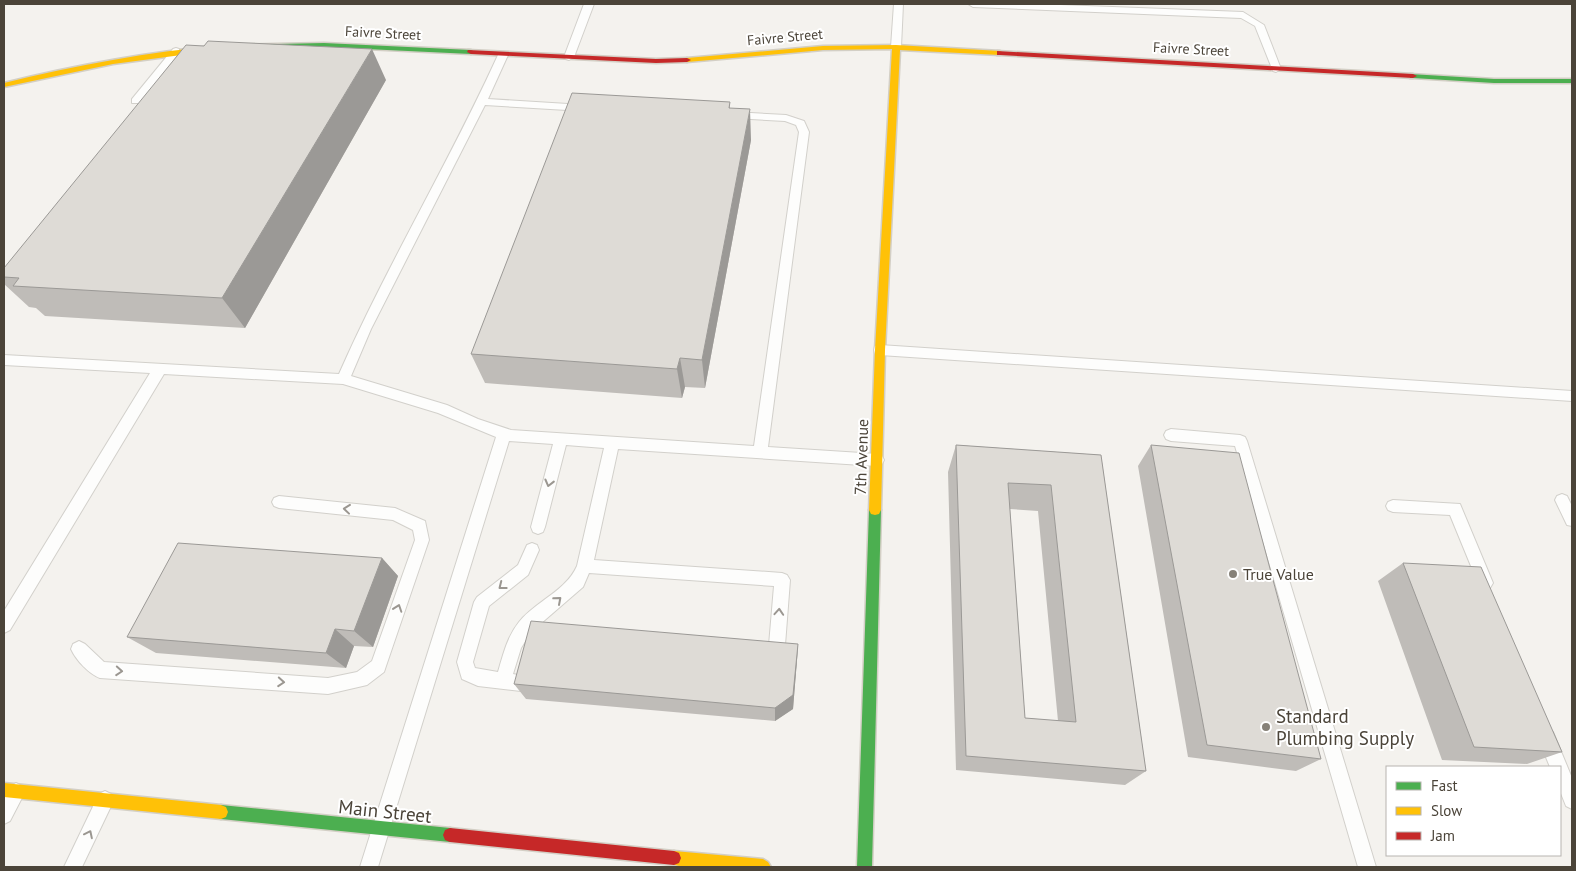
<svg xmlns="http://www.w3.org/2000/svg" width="1576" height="871" viewBox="0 0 1576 871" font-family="'PT Sans',sans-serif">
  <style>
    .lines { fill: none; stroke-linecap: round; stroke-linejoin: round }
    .lane-casing { stroke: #d2d0cb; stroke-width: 2 }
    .fast-casing { stroke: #d3cfc5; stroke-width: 3 }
    .slow-casing { stroke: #d3cfc5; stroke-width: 3 }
    .jam-casing { stroke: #d3cfc5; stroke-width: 3 }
    .lane { fill: #fdfdfc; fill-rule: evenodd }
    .fast { fill: #4caf50; fill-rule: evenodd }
    .slow { fill: #ffc107; fill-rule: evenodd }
    .jam { fill: #c62828; fill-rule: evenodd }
    .wall { fill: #bfbcb8; fill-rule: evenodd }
    .shaded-wall { fill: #9b9996 }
    .building { fill: #dedbd6; stroke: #9b9996; fill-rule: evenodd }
    .oneway { stroke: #9b9791 }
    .poi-dot { fill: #868178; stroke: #fff; stroke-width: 2 }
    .labels { text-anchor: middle; stroke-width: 4; stroke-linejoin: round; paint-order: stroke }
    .far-street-label { font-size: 14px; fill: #4b4439; stroke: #fff }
    .street-label { font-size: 16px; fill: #4b4439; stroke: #fff }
    .poi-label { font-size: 16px; fill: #4b4439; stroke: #fff; text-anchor: start }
    .near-poi-label { font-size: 19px; fill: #4b4439; stroke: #fff; text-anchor: start }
    .near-street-label { font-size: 19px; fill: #4b4439; stroke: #fff }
  </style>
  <rect width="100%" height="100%" fill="#f4f2ee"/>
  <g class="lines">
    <!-- lane casing -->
    <g class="lane-casing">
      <path id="lane" d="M584,4H594L574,57L569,60L566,59L564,57Z
        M894,4H903L901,47L896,50L891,47Z
        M968,4H1034L1243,12L1264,25L1281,69L1276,72L1273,71L1255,26L1241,18L973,7Z
        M176,48L179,49V53L140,103H132V99L173,49Z
        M503,52L508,55L488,99L584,105L589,108L584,111L485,105L371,329L351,376L447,405L478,419L511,430L754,446L799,132L796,125L785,121L733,118L728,115L733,112L786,115L804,121L809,132L768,447L877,454L882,456L884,460L882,464L877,466L618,449L594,560L782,573L787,575L790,580L785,645L783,650L777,653L771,650L769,645L774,586L589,573L583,587L531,632L521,648L513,674L527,677L529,683L527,689L521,691L478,686L462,679L457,662L474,602L477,597L518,565L527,545L532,543L537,545L539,550L528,575L489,606L473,662L475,668L498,672C503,655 507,637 519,622C536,601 566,591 577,566L604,448L566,445L545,527L543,532L538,534L533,532L531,527L553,444L509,441L378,867H360L496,437L438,413L343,384L164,374L10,630L4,633V611L150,373L4,365V355L339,374C387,265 449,163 498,55Z
        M880,345L1572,391V401L880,355L875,354L874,350L875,346Z
        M1171,429L1240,435L1245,437L1247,441L1376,867H1358L1235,446L1171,441L1166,439L1164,435L1166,431Z
        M1562,494L1567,496L1572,506V526L1567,525L1555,500L1557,496Z
        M279,496L395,508L425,521L429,540L386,666L384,672L367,685L328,694L100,678C89,674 76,660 71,649L73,644L79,641L85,644L104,662L328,678L357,672L372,661L415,540L413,530L393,520L279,508L274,506L272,502L274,498Z
        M1393,500L1460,504L1493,583L1490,588L1485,590L1480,588L1450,515L1393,512L1388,510L1386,506L1388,502Z
        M1547,729L1553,732L1572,778V809L1566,806L1560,791V767H1550L1538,738L1541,732Z
        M16,783L22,786L25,792L10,821L4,824C3,810 0,790 16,783Z
        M105,791L111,794L114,800L82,867H64L99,794Z"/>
    </g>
    <!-- fast casing -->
    <g class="fast-casing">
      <path id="fast" d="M324,43L471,50L475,52L471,54L324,47L224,49L220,47L224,45Z
        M1410,74L1494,79H1572V83H1494L1413,78H1410Z
        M875,505L879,506L881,510L872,867H857L869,510L871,506Z
        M221,805L450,828L455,830L457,835L455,840L450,842L221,819L216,817L214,812L216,807Z"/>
    </g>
    <!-- slow casing -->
    <g class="slow-casing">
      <path id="slow" d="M224,45H227V49L113,64L4,87V83C76,65 149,52 224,45Z
        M896,45L1000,51L1004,53L1000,55L900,50L885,350L881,510L879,514L875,515L871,514L869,510L875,350L892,49L823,50L687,62L683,60L687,58L823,46Z
        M4,783L221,805L226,807L228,812L226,817L221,819L4,797Z
        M674,851L763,859L768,862L771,867C749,868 687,871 669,863L667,858L669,853Z"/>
    </g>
    <!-- jam casing -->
    <g class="jam-casing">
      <path id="jam" d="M468,50L656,59L687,58L691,60L687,62L656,63L471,54L467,52Z
        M997,51L1413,74L1417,76L1413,78L1000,55H997Z
        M450,828L674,851L679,853L681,858L679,863L674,865L450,842L445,840L443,835L445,830Z"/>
    </g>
    <!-- lane -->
    <use href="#lane" class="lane"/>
    <!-- fast -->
    <use href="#fast" class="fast"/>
    <!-- slow -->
    <use href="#slow" class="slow"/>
    <!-- jam -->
    <use href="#jam" class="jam"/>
  </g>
  <!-- wall -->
  <path class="wall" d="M386,80L245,328L45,316L36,308L29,307L4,284V268Z
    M730,102V108L751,140L705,388L685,387L682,398L485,383L471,354Z
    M956,445L1101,455L1146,771L1125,785L956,770L948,472ZM1010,509L1038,511L1058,721L1025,718Z
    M1151,445L1321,759L1296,771L1188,757L1138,466Z
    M382,558L398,576L373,647L354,646L346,668L156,653L127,637Z
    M1403,563L1562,752L1527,764L1442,760L1378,581Z
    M798,644L797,660L793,709L775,721L526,699L514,684Z"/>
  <!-- shaded-wall -->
  <path class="shaded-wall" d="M372,49L386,80L245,328L222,298Z
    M750,109L751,140L705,388L702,360Z
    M680,358L685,387L682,398L677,369Z
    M382,558L398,576L373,647L354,631Z
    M335,629L354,646L346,668L326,653Z
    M798,644L797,660L793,709L775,721V708Z"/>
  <!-- building -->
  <path class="building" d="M208,41L372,49L222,298L13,286L19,278L4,277V268L186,45L204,46Z
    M572,93L730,102L729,108L750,109L702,360L680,358L677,369L471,354Z
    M956,445L1101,455L1146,771L966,756ZM1008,483L1051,485L1076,722L1025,718Z
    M1151,445L1239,453L1321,759L1207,745Z
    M178,543L382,558L354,631L335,629L326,653L127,637Z
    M1403,563L1481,567L1562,752L1474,747Z
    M531,621L798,644L793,695L775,708L514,684Z"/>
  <!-- one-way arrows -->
  <defs><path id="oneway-chevron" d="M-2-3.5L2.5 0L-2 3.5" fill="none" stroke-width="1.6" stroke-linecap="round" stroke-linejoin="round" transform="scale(1.25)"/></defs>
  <g class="oneway">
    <use href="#oneway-chevron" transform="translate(549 483) rotate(104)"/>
    <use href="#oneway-chevron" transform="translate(347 509) rotate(-174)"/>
    <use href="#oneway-chevron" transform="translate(502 586) rotate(142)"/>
    <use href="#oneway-chevron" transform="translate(558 600) rotate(-41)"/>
    <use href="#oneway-chevron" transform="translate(398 608) rotate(-71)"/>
    <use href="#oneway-chevron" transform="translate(779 612) rotate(-86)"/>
    <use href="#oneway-chevron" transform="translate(119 671) rotate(4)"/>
    <use href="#oneway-chevron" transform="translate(281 682) rotate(4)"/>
    <use href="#oneway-chevron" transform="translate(89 834) rotate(-64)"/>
  </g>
  <!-- markers -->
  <g class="poi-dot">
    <circle cx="1233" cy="574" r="5"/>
    <circle cx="1266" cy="727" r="5"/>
  </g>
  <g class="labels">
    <!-- far-street labels -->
    <g class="far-street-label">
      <text transform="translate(383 33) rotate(3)" y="5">Faivre Street</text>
      <text transform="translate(785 37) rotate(-5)" y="5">Faivre Street</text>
      <text transform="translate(1191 49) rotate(3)" y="5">Faivre Street</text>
    </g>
    <!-- street labels -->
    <g class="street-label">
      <text transform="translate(861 457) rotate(-88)" y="6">7th Avenue</text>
    </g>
    <!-- poi labels -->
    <g class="poi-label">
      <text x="1243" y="580">True Value</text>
    </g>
    <!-- near-poi labels -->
    <g class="near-poi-label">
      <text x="1276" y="723">Standard<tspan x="1276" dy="22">Plumbing Supply</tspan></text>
    </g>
    <!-- near-street labels -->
    <g class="near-street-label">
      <text transform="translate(385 811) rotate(6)" y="7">Main Street</text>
    </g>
  </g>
  <!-- border -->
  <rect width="1576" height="871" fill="none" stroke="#4b4439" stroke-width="10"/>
  <!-- legend -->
  <rect x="1386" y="766" width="175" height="90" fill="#ffffff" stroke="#b7b4b0"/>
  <rect x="1396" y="782" width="25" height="8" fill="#4caf50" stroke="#b7b4b0"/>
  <text x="1431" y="791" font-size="15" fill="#4b4439">Fast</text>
  <rect x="1396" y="807" width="25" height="8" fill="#ffc107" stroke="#b7b4b0"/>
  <text x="1431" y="816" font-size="15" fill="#4b4439">Slow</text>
  <rect x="1396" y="832" width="25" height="8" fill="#c62828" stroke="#b7b4b0"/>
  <text x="1431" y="841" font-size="15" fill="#4b4439">Jam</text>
</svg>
